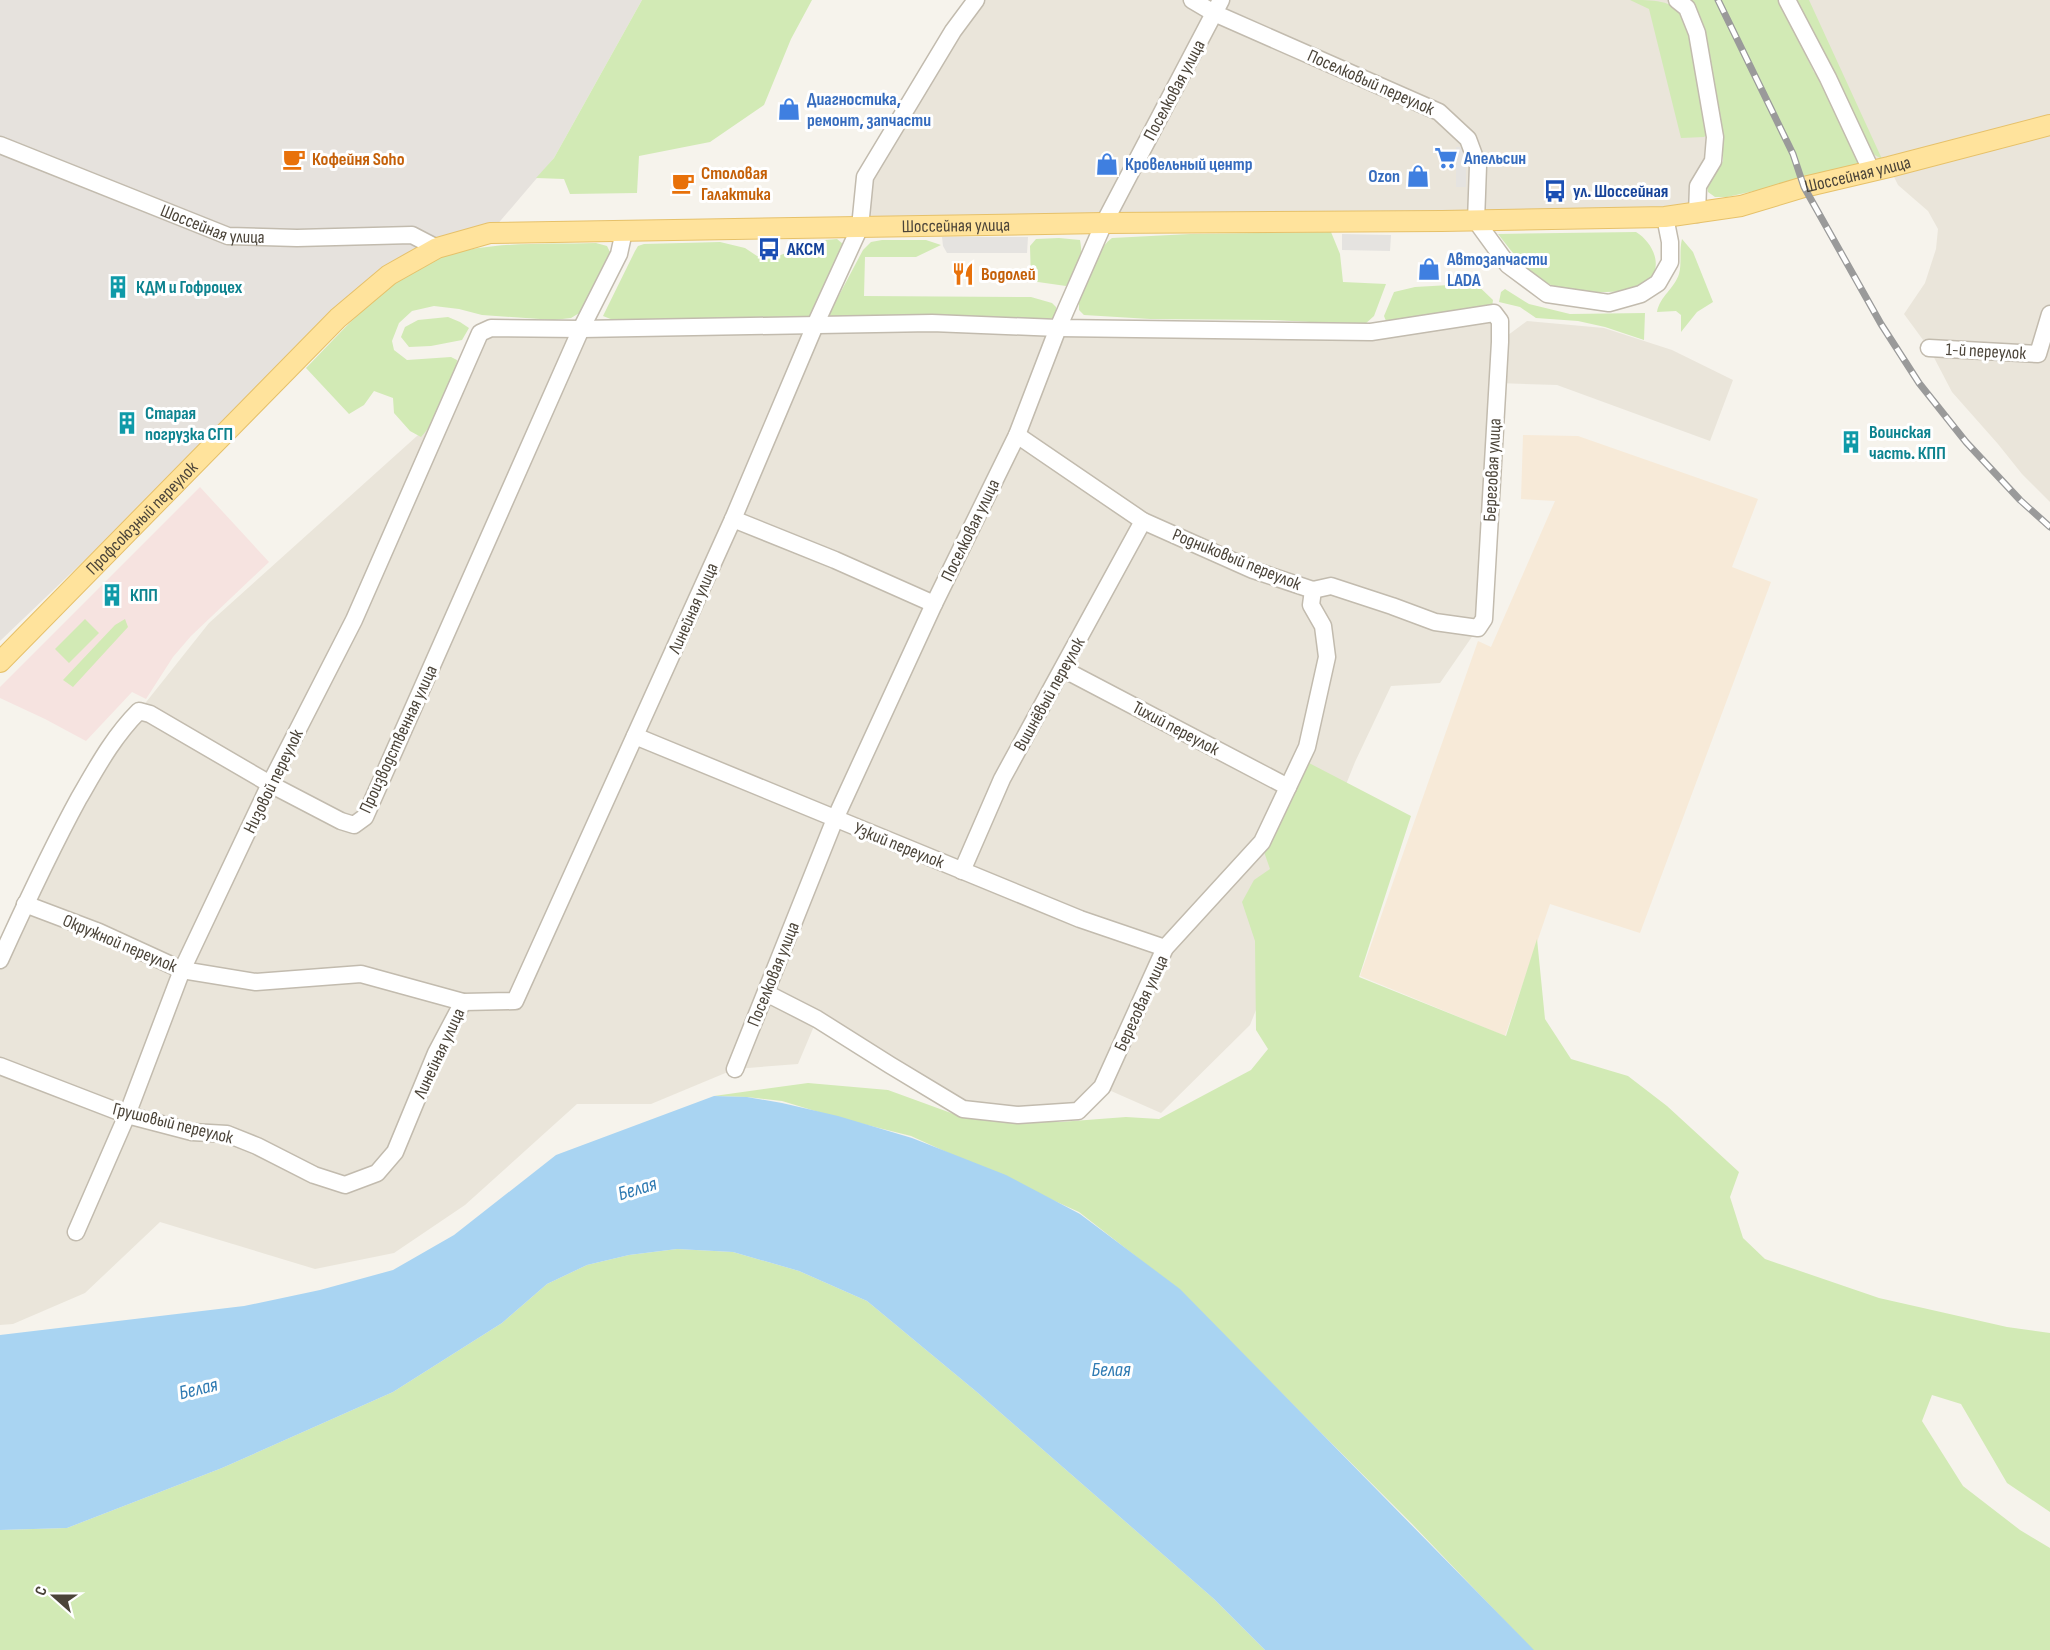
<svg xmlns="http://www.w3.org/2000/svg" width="2050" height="1650" viewBox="0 0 2050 1650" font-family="'Sofia Sans Condensed',sans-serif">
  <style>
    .residential { fill: #eae5da }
    .commercial { fill: #f7ead8 }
    .industrial { fill: #e6e2dd }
    .medical { fill: #f6e3e0 }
    .green { fill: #d2eab5 }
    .parking { fill: #e5e3e0 }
    .water { fill: #a9d4f2 }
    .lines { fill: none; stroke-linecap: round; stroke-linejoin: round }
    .minor-casing { stroke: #c2bbae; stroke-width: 19 }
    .major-casing { stroke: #e6c16a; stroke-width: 22 }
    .minor { stroke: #fff; stroke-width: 16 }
    .major { stroke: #ffe39c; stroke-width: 20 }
    .rail-casing { stroke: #9a9a9a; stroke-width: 7 }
    .rail { stroke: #fff; stroke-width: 4.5; stroke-dasharray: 14; stroke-linecap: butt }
    .labels { text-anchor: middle; stroke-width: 6; stroke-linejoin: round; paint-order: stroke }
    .street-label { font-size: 18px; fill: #4b4439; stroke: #fff }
    .shop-label { font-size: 18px; font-weight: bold; fill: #366cbe; stroke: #fff; text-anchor: start }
    .food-label { font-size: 18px; font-weight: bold; fill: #c56008; stroke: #fff; text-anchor: start }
    .transit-label { font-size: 18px; font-weight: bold; fill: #164399; stroke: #fff; text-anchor: start }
    .culture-label { font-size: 18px; font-weight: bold; fill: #0d838f; stroke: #fff; text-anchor: start }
    .water-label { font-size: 20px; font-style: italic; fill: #2e7ab2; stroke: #fff }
  </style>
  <rect width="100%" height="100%" fill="#f6f3ec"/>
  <!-- residential -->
  <path class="residential" d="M976,0H1677L1715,137L1697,214L861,227L865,177Z
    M1787,0H2050V502L2022,474L1998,444L1952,392L1929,348L1904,314L1925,283L1936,249L1938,229L1928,211L1898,185L1889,167L1871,170Z
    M1494,313L1500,341L1527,321L1604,328L1672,350L1733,380L1710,441L1557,385L1497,383L1478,628L1440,683L1391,686L1355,762L1250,1025L1161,1113L1102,1087L1078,1111L963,1109L817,1019L798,1064L735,1069L651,1104H577L465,1205L394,1253L315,1269L160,1222L85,1293L13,1324L0,1325V960L25,904L139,711L209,623L447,409L491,328L1371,332Z"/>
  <!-- commercial -->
  <path class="commercial" d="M1523,435L1578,436L1758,499L1732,567L1771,582L1640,933L1550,904L1505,1036L1360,976L1478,641L1491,647L1555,501L1521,499Z"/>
  <!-- industrial -->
  <path class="industrial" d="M0,0H642L554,158L490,233L437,248L338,318L0,641Z"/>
  <!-- medical -->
  <path class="medical" d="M200,487L269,562L191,636L173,657L146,699L132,692L86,741L45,719L0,698V687Z"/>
  <!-- green -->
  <path class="green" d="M642,0H812L791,39L764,105L710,142L639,156L637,193L570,194L564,179L536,178L554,158Z
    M1630,0C1653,0 1671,0 1687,16L1709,133L1704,137L1681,138L1649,9Z
    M1683,0H1779L1814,72L1825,86L1860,161L1859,165L1853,169L1727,197H1715L1708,192L1707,185L1723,161V149Z
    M1793,0H1809L1882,159L1871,153Z
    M1331,232L1340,254L1343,282L1386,284L1374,316L1364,325L1274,320L1150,319L1084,315L1079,310V303C1087,282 1094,251 1112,238L1190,234Z
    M1636,232C1657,245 1666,275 1639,287C1619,295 1571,293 1551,285C1530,276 1512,252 1498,234Z
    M1059,238L1080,240C1084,262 1078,268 1066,286L1031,281L1030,246L1036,239Z
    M837,239L843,244L829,286L808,319L613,320L603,316L635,251L638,246L644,244L720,242L745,248L757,256H778L786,253L801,242Z
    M1682,239L1693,252L1713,302L1697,312L1681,332V315L1676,311L1657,312C1660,296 1674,289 1679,274C1682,263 1679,251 1682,239Z
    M882,240H926L941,245L916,257H865L864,296L1031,297L1052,303L1056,307V312L1053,318L1038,321L829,318V314L863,250L871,242Z
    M596,243L607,246L610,252L605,266L581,312L571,318L554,320L482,315L459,309L434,306L412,311L399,323L392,341L394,350L407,360L451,357L457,360C456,387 439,417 421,437L410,431L394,413L393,398L374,391L364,405L349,414L306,368C338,336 369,299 407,274C460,238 535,245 596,243Z
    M1468,276L1493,300L1492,307L1386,321L1384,316L1394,292L1415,287L1467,284Z
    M1505,289L1529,304L1570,314L1645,313L1644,340L1605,327L1578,321L1536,318L1520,307L1499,302L1501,292Z
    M448,317L460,322L469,328L462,340L431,346L409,347L401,337L405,327L418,320Z
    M85,619L99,633L69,663L55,649Z
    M125,619L128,627L73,687L63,680L115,625Z
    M1309,763L1411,816L1359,977L1506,1036L1537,939L1545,1019L1571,1059L1628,1076L1667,1106L1739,1172L1730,1197L1743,1238L1765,1259L1879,1298L2007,1327L2050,1333V1512L2007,1483L1961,1404L1932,1395L1922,1421L1963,1486L2020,1530L2050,1548V1650H1533L1413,1525L1179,1290L1079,1212L911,1136L835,1117L782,1101L747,1097L714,1096L808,1083L888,1090L962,1117L1060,1122L1126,1117L1159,1119L1251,1070L1268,1049L1256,1030L1255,941L1242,902L1254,880L1270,869L1263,849L1282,818Z
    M677,1249L733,1252L799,1271L867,1301L978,1393L1214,1599L1265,1650H0V1530L67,1528L222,1468L393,1392L502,1323L547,1284L587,1265L629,1255Z"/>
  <!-- parking -->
  <path class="parking" d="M1456,147H1466V187H1456Z
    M1342,234L1391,235L1390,251L1342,250Z
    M942,237H1028L1027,253H947L943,246Z"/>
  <!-- water -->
  <path class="water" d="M714,1096L747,1097L782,1103L838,1116L912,1138L1006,1175L1080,1214L1180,1289L1534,1650H1265L1214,1599L978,1393L867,1301L799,1271L733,1252L677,1249L629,1255L587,1265L547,1284L502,1323L393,1392L222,1468L67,1528L0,1530V1335L244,1306L320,1290L393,1270L454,1235L556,1155Z"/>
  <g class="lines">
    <!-- minor casing -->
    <g class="minor-casing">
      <g id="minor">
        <path d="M1192,0L1214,13L1439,112L1468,139L1478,166L1476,221L1508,265L1547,294L1609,303L1641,294L1658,283L1670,262V242L1665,217"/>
        <path d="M1677,0L1687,8L1697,33L1715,137L1713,161L1698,186L1697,214"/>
        <path d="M1787,0L1828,78L1871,170"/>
        <path id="s1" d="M0,145L228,236L297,238L412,235L437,248"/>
        <path d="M1929,348L2038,354L2050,314"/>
        <path d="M733,519L835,560L934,604"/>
        <path d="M1063,669L1288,787"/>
        <path d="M635,736L1080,919L1165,948"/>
        <path d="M962,871L1002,779L1143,521"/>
        <path d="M25,904L99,932L182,970L256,982L361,974L463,1002L515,1001L733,519L816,323L860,227L865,177L953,31L976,0"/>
        <path d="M0,960C25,905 50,851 79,798C97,767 113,737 139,711L150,714L270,784L341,821L354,825L365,817L581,329L619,254L624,231"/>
        <path d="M766,993L817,1019L890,1065L963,1109L1018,1115L1078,1111L1102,1087L1165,948L1262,842L1307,747L1327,657L1323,626L1311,605L1313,590"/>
        <path d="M0,1066L127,1115L192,1132L227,1134L257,1146L314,1175L345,1185L377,1173L395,1152L436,1053L463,1002"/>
        <path d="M735,1069L835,819L934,604L1017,435L1058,328L1104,223L1221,0"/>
        <path d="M76,1232L127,1115L182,970L270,784L354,620L480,333L491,328L581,329L932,323L1058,328L1371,332L1494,313L1500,321V342L1484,619L1478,628L1435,622L1392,606L1331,586L1313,590L1253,570L1143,521L1017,435"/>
      </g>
    </g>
    <!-- major casing -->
    <g class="major-casing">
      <g id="major">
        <path id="s2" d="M0,662L338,318L389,275L437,248L490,233L1104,223L1442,221L1665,217L1741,206L1804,187L1889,167L2050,125"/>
      </g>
    </g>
    <!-- minor -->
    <use href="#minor" class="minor"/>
    <!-- major -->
    <use href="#major" class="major"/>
    <!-- rail casing -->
    <g class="rail-casing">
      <path id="rail" d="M1718,0L1793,154L1804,187L1881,324L1919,383L1966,442L2020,500L2050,527"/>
    </g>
    <!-- rail -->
    <use href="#rail" class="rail"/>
  </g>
  <!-- icons -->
  <defs>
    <g id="shop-bare" transform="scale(1.8)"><path d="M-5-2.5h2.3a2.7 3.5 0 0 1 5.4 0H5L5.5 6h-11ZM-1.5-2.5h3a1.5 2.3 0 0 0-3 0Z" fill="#3f7fe0" stroke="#fff" stroke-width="2.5" paint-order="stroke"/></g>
    <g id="supermarket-bare" transform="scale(1.8)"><path d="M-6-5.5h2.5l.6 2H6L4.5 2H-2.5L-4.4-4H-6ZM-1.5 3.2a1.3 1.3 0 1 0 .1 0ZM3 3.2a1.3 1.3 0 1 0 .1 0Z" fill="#3f7fe0" stroke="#fff" stroke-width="2.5" paint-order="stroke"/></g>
    <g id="cafe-bare" transform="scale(1.8)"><path d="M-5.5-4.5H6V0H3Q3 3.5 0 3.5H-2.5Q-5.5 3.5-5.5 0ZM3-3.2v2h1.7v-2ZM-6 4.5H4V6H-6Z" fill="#e8710a" stroke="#fff" stroke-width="2.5" paint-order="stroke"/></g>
    <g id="bus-bare" transform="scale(1.8)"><path d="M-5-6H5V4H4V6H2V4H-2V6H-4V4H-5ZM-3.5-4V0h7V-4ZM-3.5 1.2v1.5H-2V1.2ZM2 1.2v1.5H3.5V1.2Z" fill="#1a4fb4" stroke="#fff" stroke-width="2.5" paint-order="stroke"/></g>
    <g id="restaurant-bare" transform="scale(1.8)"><path d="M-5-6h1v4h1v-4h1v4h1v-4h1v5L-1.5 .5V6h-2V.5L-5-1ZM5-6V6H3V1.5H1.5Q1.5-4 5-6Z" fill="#e8710a" stroke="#fff" stroke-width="2.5" paint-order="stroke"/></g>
    <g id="building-bare" transform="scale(1.8)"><path d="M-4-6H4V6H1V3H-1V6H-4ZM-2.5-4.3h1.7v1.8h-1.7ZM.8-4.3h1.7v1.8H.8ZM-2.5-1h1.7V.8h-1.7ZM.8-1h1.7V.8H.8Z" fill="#0f9aa8" stroke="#fff" stroke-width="2.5" paint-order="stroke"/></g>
  </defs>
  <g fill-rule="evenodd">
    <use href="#shop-bare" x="789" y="109"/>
    <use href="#supermarket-bare" x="1446" y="158"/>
    <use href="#cafe-bare" x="294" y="159"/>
    <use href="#shop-bare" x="1107" y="164"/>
    <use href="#shop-bare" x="1418" y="176"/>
    <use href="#cafe-bare" x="683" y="183"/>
    <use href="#bus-bare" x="1555" y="191"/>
    <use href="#bus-bare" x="769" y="249"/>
    <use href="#shop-bare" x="1429" y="269"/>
    <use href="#restaurant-bare" x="963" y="274"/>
    <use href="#building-bare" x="118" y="287"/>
    <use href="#building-bare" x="127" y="423"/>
    <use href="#building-bare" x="1851" y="442"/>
    <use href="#building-bare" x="112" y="595"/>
  </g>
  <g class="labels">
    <!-- street labels -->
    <g class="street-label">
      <text transform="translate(1371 82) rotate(24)" y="6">Поселковый переулок</text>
      <text transform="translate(1174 90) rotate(-62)" y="6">Поселковая улица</text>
      <text dy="6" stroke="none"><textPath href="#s2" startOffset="2032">Шоссейная улица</textPath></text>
      <text dy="6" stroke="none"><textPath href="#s1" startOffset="228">Шоссейная улица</textPath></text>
      <text dy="6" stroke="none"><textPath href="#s2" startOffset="1125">Шоссейная улица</textPath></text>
      <text transform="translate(1986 351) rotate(3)" y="6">1-й переулок</text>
      <text transform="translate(1492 470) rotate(-87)" y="6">Береговая улица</text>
      <text dy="6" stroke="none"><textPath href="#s2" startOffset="202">Профсоюзный переулок</textPath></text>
      <text transform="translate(970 530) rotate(-64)" y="6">Поселковая улица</text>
      <text transform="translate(1237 559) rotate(22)" y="6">Родниковый переулок</text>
      <text transform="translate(693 608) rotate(-66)" y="6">Линейная улица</text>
      <text transform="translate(1049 694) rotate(-61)" y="6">Вишнёвый переулок</text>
      <text transform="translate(1176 728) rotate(28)" y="6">Тихий переулок</text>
      <text transform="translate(398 739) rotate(-65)" y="6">Производственная улица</text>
      <text transform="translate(273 781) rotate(-64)" y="6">Низовой переулок</text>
      <text transform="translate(899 845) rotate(22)" y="6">Узкий переулок</text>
      <text transform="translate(120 943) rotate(23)" y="6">Окружной переулок</text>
      <text transform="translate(773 974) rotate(-68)" y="6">Поселковая улица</text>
      <text transform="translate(1141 1003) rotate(-65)" y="6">Береговая улица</text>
      <text transform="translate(439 1053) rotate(-65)" y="6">Линейная улица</text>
      <text transform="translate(173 1123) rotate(14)" y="6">Грушовый переулок</text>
    </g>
    <!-- shop labels -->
    <g class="shop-label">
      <text x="807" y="105">Диагностика,<tspan x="807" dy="21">ремонт, запчасти</tspan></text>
      <text x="1464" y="164">Апельсин</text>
      <text x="1125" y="170">Кровельный центр</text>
      <text x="1400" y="182" text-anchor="end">Ozon</text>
      <text x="1447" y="265">Автозапчасти<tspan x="1447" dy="21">LADA</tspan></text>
    </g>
    <!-- food labels -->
    <g class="food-label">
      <text x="312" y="165">Кофейня Soho</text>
      <text x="701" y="179">Столовая<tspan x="701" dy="21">Галактика</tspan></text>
      <text x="981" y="280">Водолей</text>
    </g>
    <!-- transit labels -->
    <g class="transit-label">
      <text x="1573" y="197">ул. Шоссейная</text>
      <text x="787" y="255">АКСМ</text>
    </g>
    <!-- culture labels -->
    <g class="culture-label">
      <text x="136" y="293">КДМ и Гофроцех</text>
      <text x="145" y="419">Старая<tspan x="145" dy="21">погрузка СГП</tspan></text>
      <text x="1869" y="438">Воинская<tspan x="1869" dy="21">часть. КПП</tspan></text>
      <text x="130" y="601">КПП</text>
    </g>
    <!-- water labels -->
    <g class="water-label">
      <text transform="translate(637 1188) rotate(-17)" y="7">Белая</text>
      <text x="1111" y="1376">Белая</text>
      <text transform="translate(198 1388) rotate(-14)" y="7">Белая</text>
    </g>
  </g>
  <!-- north arrow -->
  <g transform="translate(54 1596) rotate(291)" stroke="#ffffff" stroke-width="4.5" paint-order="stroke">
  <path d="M0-4.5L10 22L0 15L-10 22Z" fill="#4b4439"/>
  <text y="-9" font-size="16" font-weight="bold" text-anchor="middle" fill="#4b4439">С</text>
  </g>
</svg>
